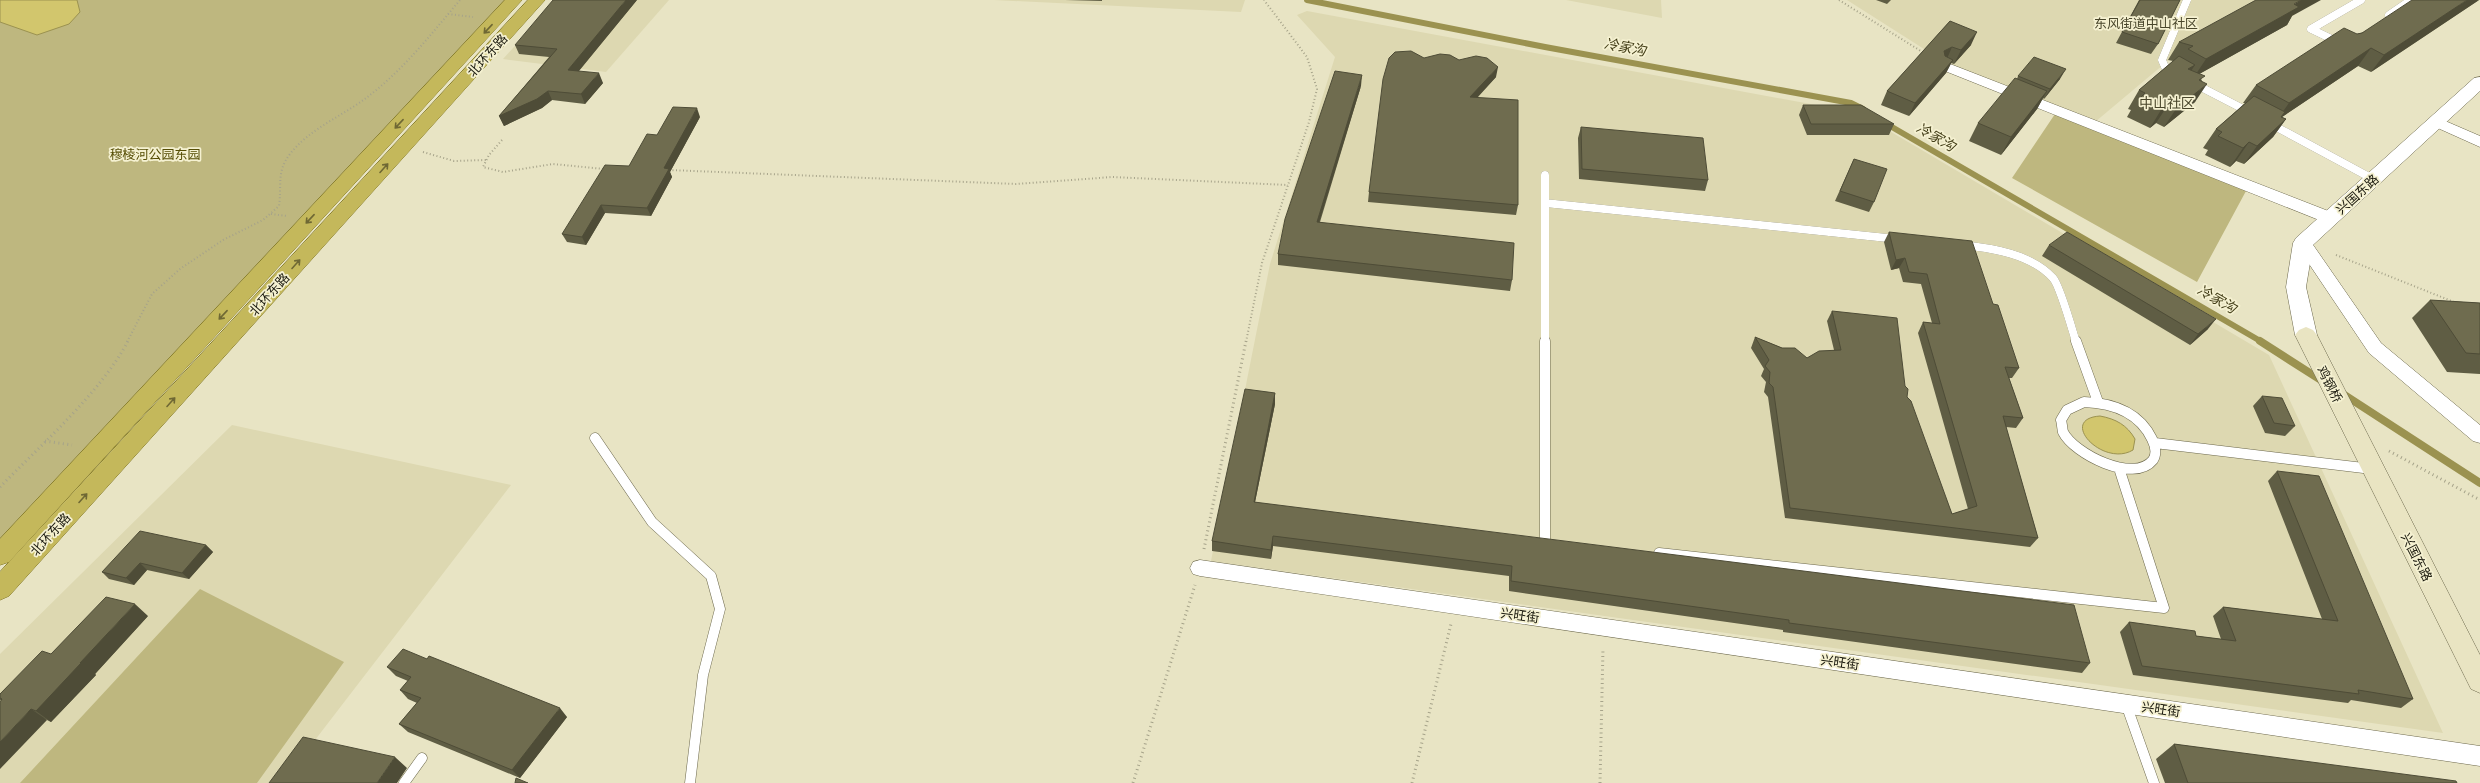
<svg xmlns="http://www.w3.org/2000/svg" width="2480" height="783" viewBox="0 0 2480 783" font-family="'Work Sans','Noto Sans SC',sans-serif">
  <style>
    .built { fill: #ddd8b1 }
    .green { fill: #beb77f }
    .water { fill: #d2c66d; stroke: #9b9250 }
    .lines { fill: none; stroke-linecap: round; stroke-linejoin: round }
    .stream-far1 { stroke: #9b9250; stroke-width: 6 }
    .stream { stroke: #9b9250; stroke-width: 8 }
    .service-far1-casing { stroke: #6c684c; stroke-width: 8 }
    .service-casing { stroke: #6c684c; stroke-width: 11 }
    .minor-casing { stroke: #6c684c; stroke-width: 1 }
    .tertiary-casing { stroke: #6c684c; stroke-width: 1 }
    .secondary-casing { stroke: #6c684c; stroke-width: 1 }
    .trunk-casing { stroke: #7f7525; stroke-width: 1 }
    .path-far1 { stroke: #a6a38a; stroke-width: 2; stroke-dasharray: 1 2.5; stroke-linecap: butt }
    .path { stroke: #a6a38a; stroke-width: 3; stroke-dasharray: 1 3.5; stroke-linecap: butt }
    .service-far1 { stroke: #fff; stroke-width: 8 }
    .service { stroke: #fff; stroke-width: 10 }
    .minor { fill: #fff; fill-rule: evenodd }
    .tertiary { fill: #fff; fill-rule: evenodd }
    .secondary { fill: #e9e4c2; fill-rule: evenodd }
    .trunk { fill: #c4b85b; fill-rule: evenodd }
    .wall { fill: #5f5d44 }
    .shaded-wall { fill: #4e4c37 }
    .building { fill: #6f6c4f; stroke: #4e4c37 }
    .oneway { stroke: #6f6834 }
    .labels { text-anchor: middle; stroke-width: 3.5; stroke-linejoin: round; paint-order: stroke }
    .far-quarter-label { font-size: 13px; fill: #49462b; stroke: #f5f1d1 }
    .street-label { font-size: 13px; fill: #1a190e; stroke: #f5f1d1 }
    .park-label { font-size: 13px; fill: #554d04; stroke: #f5f1d1 }
    .water-label { font-size: 14px; font-style: italic; fill: #403b15; stroke: #f5f1d1 }
    .neighbourhood-label { font-size: 14px; fill: #49462b; stroke: #f5f1d1 }
  </style>
  <rect width="100%" height="100%" fill="#e8e4c4"/>
  <!-- built -->
  <path class="built" d="M557,0H669L606,72L503,59Z
    M994,0H1245L1241,12Z
    M1566,0H1661L1662,18Z
    M1847,0H2257L2201,33L2095,122L1946,63Z
    M1307,11L1859,113L2269,355L2443,733L1211,561L1270,264L1335,57L1297,15Z
    M232,425L511,485L282,783H0V654Z"/>
  <!-- green -->
  <path class="green" d="M0,0H509L0,546Z
    M2055,114L2246,191L2197,282L2012,178Z
    M200,589L344,662L257,783H20Z"/>
  <!-- water -->
  <path class="water" d="M0,0H77L80,12L69,24L37,35L0,22Z
    M2100,416C2116,419 2127,425 2135,439L2133,450C2103,468 2057,419 2100,416Z"/>
  <g class="lines">
    <!-- stream-far1 -->
    <path class="stream-far1" d="M1307,0L1545,47L1851,103L1863,109
      M1885,123L2262,342"/>
    <!-- stream -->
    <path class="stream" d="M2260,341L2324,382
      M2343,394L2480,483"/>
    <!-- service-far1 casing -->
    <g class="service-far1-casing">
      <path id="service-far1" d="M2389,15L2411,0
        M2338,42L2311,29L2361,0
        M2177,74L2165,67L2162,60L2187,0
        M2193,83L2251,113
        M2269,123L2373,179
        M1545,175V342
        M1545,203L1897,239
        M1962,245C1992,248 2031,254 2053,278C2060,286 2072,329 2076,342"/>
    </g>
    <!-- service casing -->
    <g class="service-casing">
      <path id="service" d="M1545,341V541
        M2076,341L2098,402
        M2084,402C2113,403 2139,412 2152,439C2155,445 2157,454 2153,460C2134,484 2074,454 2063,432C2062,428 2062,423 2061,420L2067,410Z
        M595,438L652,522L711,576L720,609L703,675L690,783
        M2155,443L2372,469
        M1659,553L2164,608L2119,468
        M2126,704L2154,783
        M404,783L422,758"/>
    </g>
    <!-- minor casing -->
    <g class="minor-casing">
      <path id="minor" d="M1945,62L2336,214L2338,218L2336,222H2324L1940,69L1938,66Z
        M2436,117L2480,136V147L2431,125L2429,122L2431,119Z
        M2303,237L2309,239L2381,343L2480,425V443L2473,441L2369,353L2295,243L2297,239Z
        M1200,560L2480,746V766L1200,576L1193,574L1190,568L1193,562Z"/>
    </g>
    <!-- tertiary casing -->
    <g class="tertiary-casing">
      <path id="tertiary" d="M2480,77V91L2313,245L2306,287L2317,335L2313,340L2306,343L2299,340L2295,335L2286,287L2293,243L2296,238L2474,78Z"/>
    </g>
    <!-- secondary casing -->
    <g class="secondary-casing">
      <path id="secondary" d="M2306,327L2313,330L2317,335L2480,655V693L2471,689L2295,335L2299,330Z"/>
    </g>
    <!-- trunk casing -->
    <g class="trunk-casing">
      <path id="trunk" d="M505,0H522L9,562L0,565V539Z
        M528,0H545L9,596L0,600V572Z"/>
    </g>
    <!-- path-far1 -->
    <path class="path-far1" d="M1839,0L1924,53
      M448,14L473,17
      M502,140L489,155L483,167L503,172L553,164L604,169
      M423,152L454,161L486,160
      M669,170L1016,184L1112,177L1288,185
      M271,214L287,216
      M2336,255L2454,302
      M127,342L152,294L180,269L223,240L263,220L279,206C282,186 276,172 290,154C310,128 345,115 370,95C405,68 432,33 460,0
      M1246,342L1262,263L1309,122L1317,89L1307,57L1264,0"/>
    <!-- path -->
    <path class="path" d="M45,441L72,445
      M2389,451L2480,500
      M0,487C40,446 102,391 128,341
      M1204,549L1246,341
      M1133,783L1195,585
      M1412,783L1451,624
      M1600,783L1603,648"/>
    <!-- service-far1 -->
    <use href="#service-far1" class="service-far1"/>
    <!-- service -->
    <use href="#service" class="service"/>
    <!-- minor -->
    <use href="#minor" class="minor"/>
    <!-- tertiary -->
    <use href="#tertiary" class="tertiary"/>
    <!-- secondary -->
    <use href="#secondary" class="secondary"/>
    <!-- trunk -->
    <use href="#trunk" class="trunk"/>
  </g>
  <!-- wall -->
  <path class="wall" d="M637,0L579,71L603,83L585,104L552,100L542,108L504,126L499,116L549,57L519,54L515,45Z
    M1065,0H1102V1Z
    M1876,0H1891L1887,4Z
    M2139,0H2180L2158,44L2151,54L2116,43Z
    M2479,0L2371,72L2358,66L2282,117L2286,119L2273,137L2244,164L2236,161L2230,167L2205,155L2208,150L2203,148L2216,129L2245,103H2243L2256,85L2357,34Z
    M2292,16L2287,25L2199,74L2202,81L2195,102L2164,127L2156,123L2150,128L2127,117L2131,110L2128,109L2139,90L2173,61L2168,60L2179,42Z
    M1950,21L1971,45L1954,64L1951,63L1946,73L1909,116L1881,105L1887,91Z
    M1424,58L1459,60L1496,77L1478,97L1518,205L1516,215L1368,202L1369,192Z
    M2018,76L2060,79L2044,99L2043,98L2037,109L2001,155L1969,141L1978,123L2017,79Z
    M1361,86L1320,222L1512,280L1510,291L1278,265V254Z
    M1803,105L1894,124L1889,135H1807L1799,115Z
    M700,117L670,172L672,177L651,216L605,213L586,245L567,242L562,234L629,166L657,135Z
    M1581,127L1708,180L1705,191L1579,179L1578,138Z
    M1854,159L1874,202L1869,212L1835,201Z
    M1889,232L1993,304L2019,368L2012,378H2009L2023,418L2016,428L2006,427L2038,538L2030,547L1785,518L1768,397L1764,392L1766,382L1761,376L1764,369L1751,348L1755,337L1807,358L1834,350L1827,321L1832,311L1905,386L1907,397L1952,514L1968,509L1918,333L1923,322L1932,323L1921,284L1903,282L1899,268L1891,270L1884,242Z
    M2049,245L2208,329L2190,345L2042,256Z
    M2430,300L2480,303V374L2447,372L2412,318Z
    M1275,393V404L1255,502L2090,663L2082,673L1783,632V630L1509,591V576L1273,546L1271,559L1212,551V541Z
    M2262,396L2295,426L2285,436L2265,433L2253,406Z
    M2277,471L2413,699L2401,708L2351,700L2348,703L2133,675L2120,632L2129,622L2196,636L2221,639L2213,616L2223,607L2322,619L2268,481Z
    M206,545L213,552L189,579L147,570L134,585L109,579L102,572Z
    M148,616L95,674L96,675L51,722L47,720L0,700V694L51,654Z
    M387,667L567,717L520,778L408,732L399,724L417,703L408,699L400,690L408,681L396,676Z
    M2174,744L2457,783H2165L2156,759Z"/>
  <!-- shaded-wall -->
  <path class="shaded-wall" d="M626,0H637L572,79L568,70Z
    M2301,0H2321L2292,16L2287,25L2194,77L2206,59Z
    M2467,0H2479L2371,72L2384,55Z
    M1977,32L1971,45L1954,64L1961,50Z
    M1952,47L1946,61L1944,51Z
    M2371,48L2358,66L2276,121L2289,103Z
    M1953,60L1946,73L1909,116L1915,103Z
    M2195,65L2183,83L2188,69Z
    M1498,67L1496,77L1469,106L1470,97Z
    M2066,69L2060,79L2044,99L2050,89Z
    M599,73L603,83L585,104L581,94Z
    M1362,75L1361,86L1316,232L1317,222Z
    M2207,84L2195,102L2164,127L2176,109Z
    M548,91L552,100L542,108L504,126L499,116Z
    M2047,91L2037,109L2001,155L2011,137Z
    M2168,105L2156,123L2150,128L2161,110Z
    M697,108L700,117L670,172L672,177L651,216L647,208L664,168Z
    M2286,119L2273,137L2244,164L2257,146Z
    M2249,142L2236,161L2230,167L2243,148Z
    M601,205L605,213L586,245L582,237Z
    M1905,258L1899,268L1891,270L1896,260Z
    M2216,319L2208,329L2190,345L2198,334Z
    M1275,393V404L1253,512L1254,502Z
    M1273,536V546L1271,559V550Z
    M206,545L213,552L189,579L182,573Z
    M140,563L147,570L134,585L126,578Z
    M135,604L148,616L95,674L96,675L51,722L36,711L80,663Z
    M560,708L567,717L520,778L512,770Z
    M31,709L47,720L0,769V742Z
    M395,757L407,768L397,783H377Z"/>
  <!-- building -->
  <path class="building" d="M553,0H626L568,70L599,73L581,94L548,91L537,99L499,116L557,49L515,45Z
    M2140,0H2180L2158,44L2122,32Z
    M2256,0H2301L2294,4L2299,7L2206,59L2188,49L2193,46L2179,42Z
    M2412,0H2467L2384,55L2371,48L2289,103L2256,85L2344,28L2357,34L2362,33Z
    M1950,21L1977,32L1961,50L1952,47L1944,51L1945,56L1953,60L1915,103L1887,91Z
    M1411,51L1424,58L1440,54L1450,55L1459,60L1476,56L1487,58L1498,67L1470,97L1518,100V205L1369,192L1383,79L1389,58L1395,52Z
    M2179,56L2195,65L2188,69L2205,76L2199,80L2207,84L2176,109L2168,105L2161,110L2139,99L2145,93L2139,90Z
    M2034,57L2066,69L2050,89L2018,76Z
    M1335,71L1362,75L1317,222L1514,243L1512,280L1278,254L1285,219Z
    M2015,78L2047,91L2011,137L1978,123Z
    M2254,96L2285,112L2281,117L2286,119L2257,146L2249,142L2243,148L2218,136L2222,132L2216,129Z
    M1803,105H1861L1894,124H1811Z
    M673,107L697,108L664,168L669,169L647,208L601,205L582,237L562,234L605,165L629,166L647,134L657,135Z
    M1581,127L1703,138L1708,180L1582,169Z
    M1854,159L1887,169L1874,202L1840,191Z
    M1889,232L1972,241L1993,304L1998,305L2019,368L2005,367L2023,418L2003,416L2038,538L1790,508L1773,387L1769,383L1770,372L1765,366L1769,360L1755,337L1782,348H1795L1807,358L1819,351L1841,350L1832,311L1897,318L1905,386L1908,389L1907,397L1911,401L1952,514L1977,506L1923,322L1940,324L1927,274L1909,272L1905,258L1896,260Z
    M2067,232L2216,319L2198,334L2049,245Z
    M2430,300L2480,303V354L2466,353Z
    M1245,389L1275,393L1254,502L2074,605L2090,663L1789,623V620L1511,581L1512,566L1273,536L1271,550L1212,541Z
    M2262,396L2282,398L2295,426L2274,423Z
    M2277,471L2319,476L2413,699L2358,690L2359,694L2142,666L2129,622L2195,631L2196,636L2236,641L2223,607L2338,621Z
    M140,531L206,545L182,573L140,563L126,578L102,572Z
    M106,597L135,604L80,663H81L36,711L31,709L0,742V702L2,699L0,698V694L42,651L51,654Z
    M403,649L427,659L429,656L560,708L512,770L399,724L421,698L400,690L411,677L387,667Z
    M303,737L395,757L377,783H269Z
    M2174,744L2456,781L2457,783H2188Z
    M516,778L528,783H515Z"/>
  <!-- one-way arrows -->
  <defs><path id="oneway-shaft" d="M-6 0H5M1.5-3L5.5 0L1.5 3" fill="none" stroke-width="1.6" stroke-linecap="round" stroke-linejoin="round"/></defs>
  <g class="oneway">
    <use href="#oneway-shaft" transform="translate(488 29) rotate(133)"/>
    <use href="#oneway-shaft" transform="translate(399 124) rotate(133)"/>
    <use href="#oneway-shaft" transform="translate(384 168) rotate(-48)"/>
    <use href="#oneway-shaft" transform="translate(310 219) rotate(133)"/>
    <use href="#oneway-shaft" transform="translate(296 264) rotate(-48)"/>
    <use href="#oneway-shaft" transform="translate(223 315) rotate(133)"/>
    <use href="#oneway-shaft" transform="translate(171 402) rotate(-48)"/>
    <use href="#oneway-shaft" transform="translate(83 498) rotate(-48)"/>
  </g>
  <g class="labels">
    <!-- far-quarter labels -->
    <g class="far-quarter-label">
      <text x="2146" y="28">东风街道中山社区</text>
    </g>
    <!-- street labels -->
    <g class="street-label">
      <text transform="translate(487 55) rotate(-48)" y="5">北环东路</text>
      <text transform="translate(2357 194) rotate(-42)" y="5">兴国东路</text>
      <text transform="translate(269 294) rotate(-48)" y="5">北环东路</text>
      <text transform="translate(2330 384) rotate(63)" y="5">鸡钢桥</text>
      <text transform="translate(50 534) rotate(-48)" y="5">北环东路</text>
      <text transform="translate(2417 557) rotate(63)" y="5">兴国东路</text>
      <text transform="translate(1520 615) rotate(8)" y="5">兴旺街</text>
      <text transform="translate(1840 662) rotate(8)" y="5">兴旺街</text>
      <text transform="translate(2161 709) rotate(8)" y="5">兴旺街</text>
    </g>
    <!-- park labels -->
    <g class="park-label">
      <text x="155" y="159">穆棱河公园东园</text>
    </g>
    <!-- water labels -->
    <g class="water-label">
      <text transform="translate(1625 47) rotate(11)" y="5">冷家沟</text>
      <text transform="translate(1936 137) rotate(30)" y="5">冷家沟</text>
      <text transform="translate(2217 299) rotate(30)" y="5">冷家沟</text>
    </g>
    <!-- neighbourhood labels -->
    <g class="neighbourhood-label">
      <text x="2167" y="108">中山社区</text>
    </g>
  </g>
</svg>
